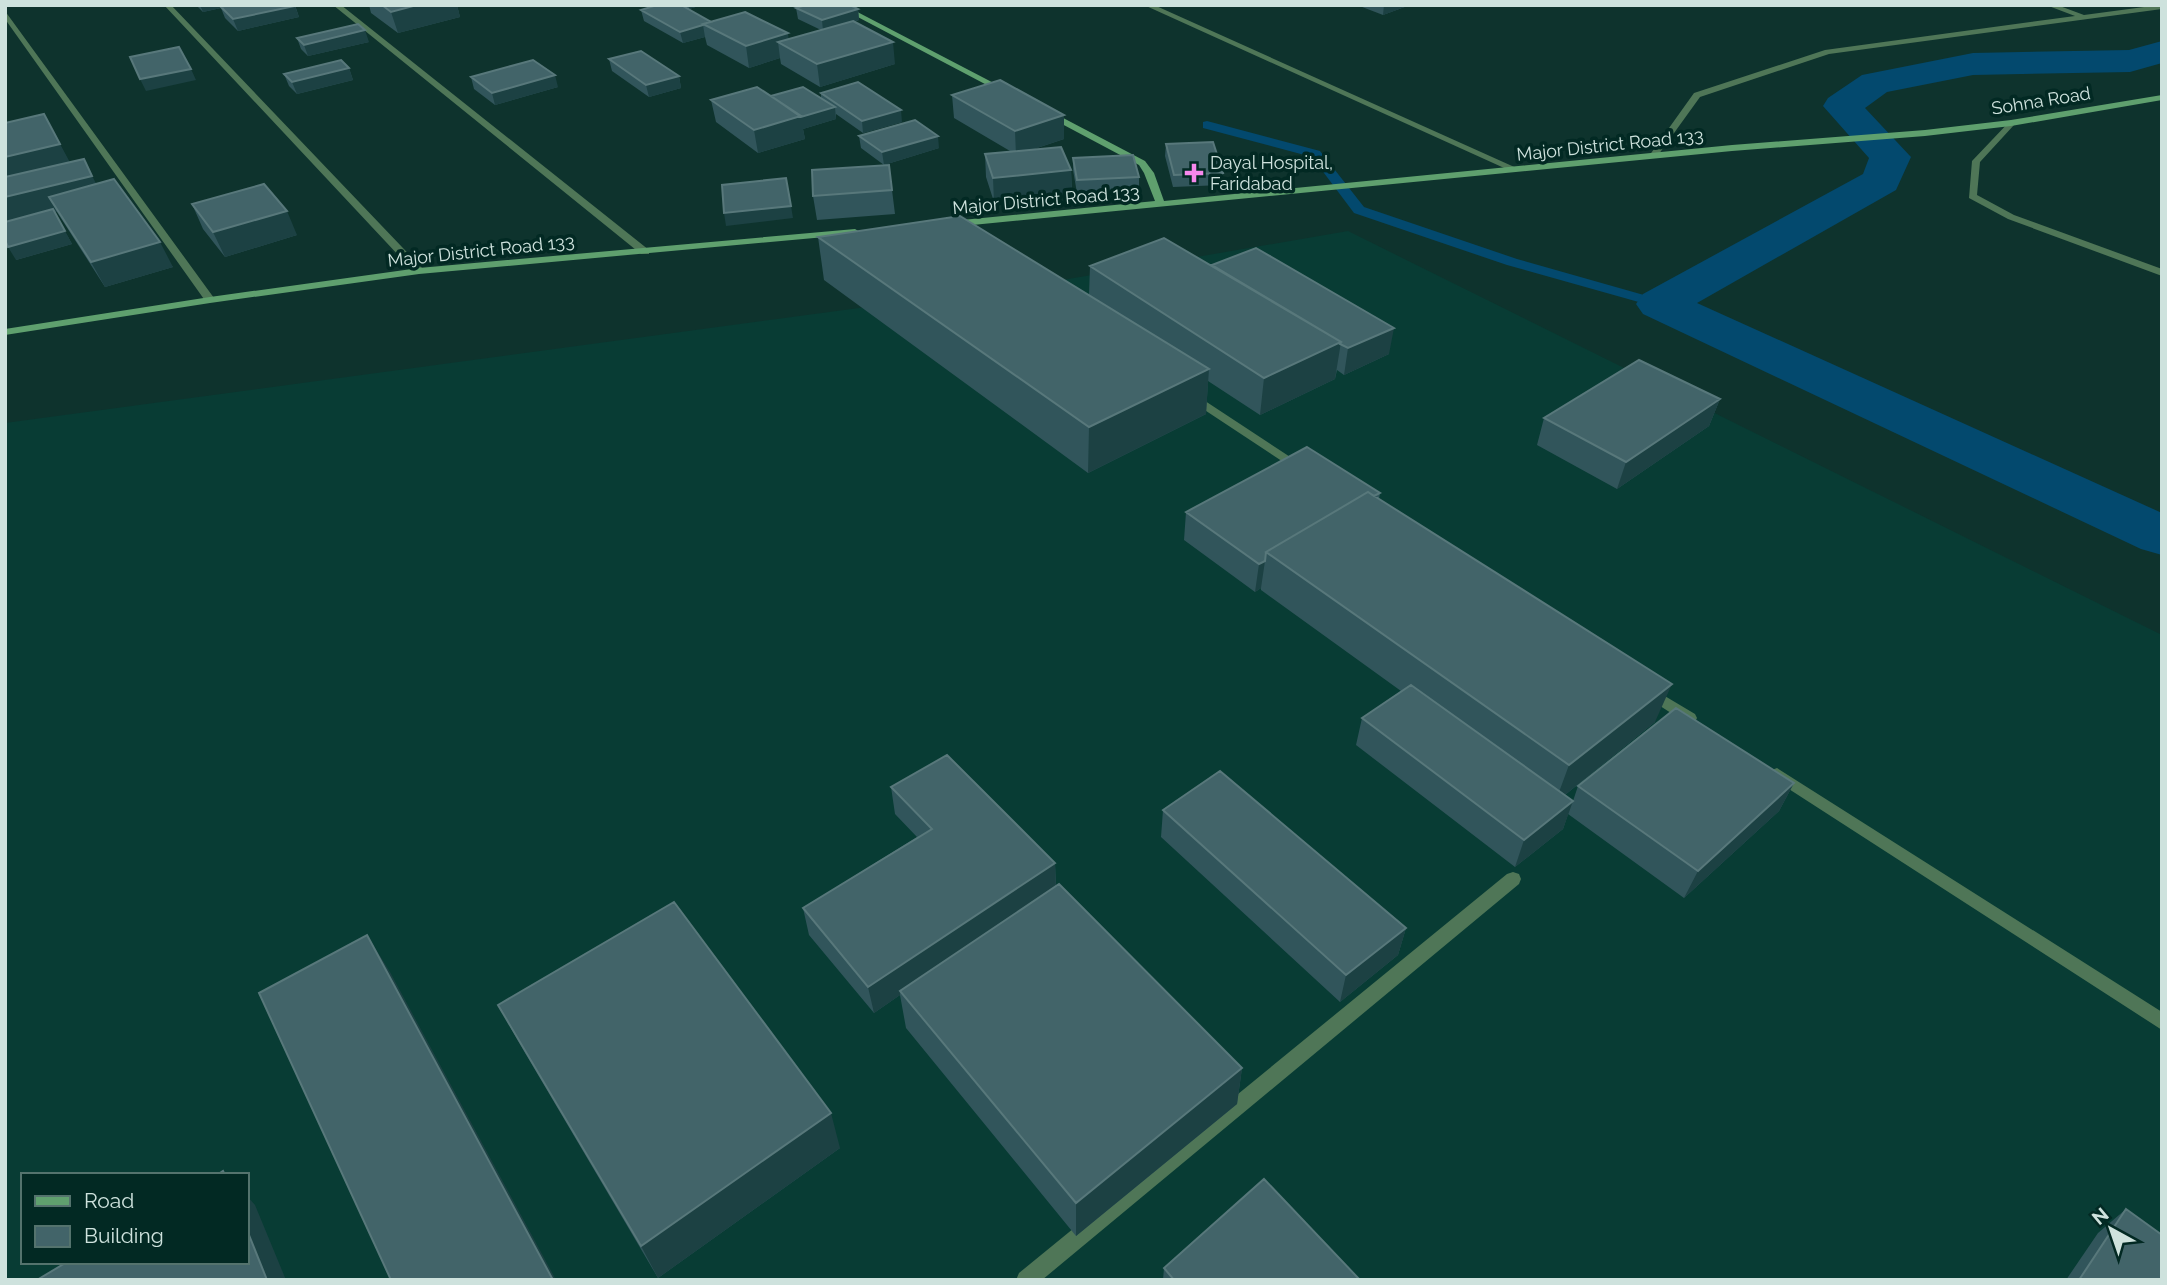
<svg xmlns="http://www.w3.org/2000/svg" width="2167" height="1285" viewBox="0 0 2167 1285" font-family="Raleway,sans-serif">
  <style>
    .built { fill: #083c34; fill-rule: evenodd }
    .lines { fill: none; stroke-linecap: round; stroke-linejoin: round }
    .stream { fill: #03496e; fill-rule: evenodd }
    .canal { fill: #03496e; fill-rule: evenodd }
    .lane { fill: #4f7657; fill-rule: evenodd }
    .street { fill: #4f7657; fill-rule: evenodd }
    .secondary { fill: #5fa06e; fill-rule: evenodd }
    .wall { fill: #31555b }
    .shaded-wall { fill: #1c4143 }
    .building { fill: #426469; stroke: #58787b; stroke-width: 2 }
    .poi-dot { fill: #f788ec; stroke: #022923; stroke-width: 2.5 }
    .labels { text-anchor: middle; stroke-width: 7; stroke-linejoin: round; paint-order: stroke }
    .far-street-label { font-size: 18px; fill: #cee2dd; stroke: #022923 }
    .far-poi-label { font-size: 18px; fill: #cee2dd; stroke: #022923; text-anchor: start }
  </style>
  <rect width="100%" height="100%" fill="#0e332d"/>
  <!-- built -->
  <path class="built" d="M1348,231L2162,635V1280H5V423L1045,283ZM23,1175H247V1262H23Z"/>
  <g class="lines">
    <!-- stream -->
    <path class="stream" d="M1207,121L1320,151L1364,207L1517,259L1665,301L1667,304L1660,308L1507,265L1354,213L1312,157L1203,128V122Z"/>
    <!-- canal -->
    <path class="canal" d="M2162,41V63L2130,72L1973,75L1887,92L1865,108L1911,157L1896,190L1697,303L2162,513V555L2141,549L1643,314L1636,304L1643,294L1863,174L1869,158L1823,106L1828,98L1862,75L1973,53L2129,50Z"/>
    <!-- lane -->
    <path class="lane" d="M1192,394L1196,395L1307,468L1301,472L1297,471L1188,399V395Z
      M1648,686L1695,714L1697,718L1695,722H1685L1643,695L1641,691L1643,687Z
      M1777,768L2162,1012V1030L1772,778L1769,774L1772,770Z
      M1513,872L1519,874L1521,879L1519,884L1042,1280H1016L1019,1273L1507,874Z"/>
    <!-- street -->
    <path class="street" d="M164,5H171L423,269V273H415Z
      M333,5H341L649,250V254H641Z
      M1144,5H1154L1521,170L1513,172Z
      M2046,5H2057L2084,15L2159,5H2162V9L1829,54L1700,97L1656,158L1649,156L1694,93L1825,50L2075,16Z
      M5,11L214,298V302H206L5,19Z
      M2011,120L2015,123L2014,125L1980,162L1977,195L2014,215L2162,269V276L2008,219L1969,198L1972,161Z"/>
    <!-- secondary -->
    <path class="secondary" d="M835,5H844L1009,91L1002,93Z
      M2162,95V100L2011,126L1925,136L1732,151L952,227L947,224L952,221L1155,201L1144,173L1139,165L1045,115L1044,113L1048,110L1145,161L1154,173L1164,201L1732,145L1925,130L2011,120Z
      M855,229L860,232L858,234L419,274L210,303L5,335V329L210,297L419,268Z"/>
  </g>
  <!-- wall -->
  <path class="wall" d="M196,5H295L299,17L238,31L225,18L221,8L203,12Z
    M369,5H457L460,17L398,33L371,13Z
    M657,5H702L689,9L684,7L711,22L789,39L821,30L798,19L796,8L858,9L859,20L854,22L895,64L820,87L781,64L780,58L749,68L707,45L705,37L683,43L644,21L641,10Z
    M1357,5H1410L1383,15Z
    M297,38L369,42L308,56L301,49Z
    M609,59L679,76L681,88L649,97L612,71Z
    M349,68L353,80L297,94L289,86L284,74Z
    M471,77L558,87L495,105L474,89Z
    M821,93L902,122L863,133L836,114V119L803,129L805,139L758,153L716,122L711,100L771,96L821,98Z
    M952,95L1064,139L1031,150L1071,170L1072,194L994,202L986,177L985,154L1010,151L954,118Z
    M44,114L69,162L97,184L173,267L105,287L57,212H54L72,244L16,260Z
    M859,136L939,148L884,165L861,148Z
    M1166,144L1223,173L1222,185L1173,187L1165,156Z
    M1073,158L1139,177V190L1077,193L1073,170Z
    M892,190L895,214L817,220L813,196Z
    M192,204L297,235L225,257L203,229Z
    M818,237L1089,295L1090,266H1212L1389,354L1344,375L1337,370L1335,379L1260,415L1208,381L1206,414L1088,473L824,280Z
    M1720,399L1709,426L1617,489L1537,445L1544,418Z
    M1380,493L1379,499L1655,722L1565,795L1573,801L1578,786L1794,783L1779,811L1684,898L1568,814L1563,829L1515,867L1356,745L1362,718L1401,691L1261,590V588L1255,592L1184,540L1186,512Z
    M891,787L1055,863L1056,886L1242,1068L1237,1104L1076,1236L906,1028L900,995L874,1013L809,935L803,908L917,837L895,814Z
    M1163,810L1406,928L1398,955L1340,1002L1161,837Z
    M498,1005L840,1148L658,1278L518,1041Z
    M2126,1209L2162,1280H2066L2098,1233Z
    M1164,1268L1360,1280H1163Z"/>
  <!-- shaded-wall -->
  <path class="shaded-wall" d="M200,5H234L203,12Z
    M417,5H457L460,17L398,33L391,12Z
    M689,5H702L689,9Z
    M1384,5H1410L1383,15Z
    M295,6L299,17L238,31L233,19Z
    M858,9L859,20L823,31L822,20Z
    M703,25L705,37L683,43L680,32Z
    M365,30L369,42L308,56L304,45Z
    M788,33L790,49L778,42L780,58L749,68L746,46Z
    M893,42L895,64L820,87L817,64Z
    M349,68L353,80L297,94L292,82Z
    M191,69L196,80L146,91L140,79Z
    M555,75L558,87L495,105L492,93Z
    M679,76L681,88L649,97L646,85Z
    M835,107L836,119L803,129L805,139L758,153L754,130Z
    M901,110L902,122L863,133L862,121Z
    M1064,115V139L1016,155L1015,131Z
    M938,136L939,148L884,165L882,152Z
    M60,144L73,168L5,184V157Z
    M84,159L104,200L49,197L57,212L5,224V197Z
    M1071,170L1072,194L994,202L993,178Z
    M791,206L793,218L726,226L724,213Z
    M287,211L297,235L225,257L213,232Z
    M65,231L72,244L16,260L8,247Z
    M160,242L173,267L105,287L91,262Z
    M1394,328L1389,354L1344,375L1348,348Z
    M1341,342L1335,379L1260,415L1264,378Z
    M1209,369L1206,414L1088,473L1089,427Z
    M1720,399L1709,426L1617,489L1626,462Z
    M1265,561L1261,588L1255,592L1259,564Z
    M1672,684L1655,722L1555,803L1569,765Z
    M1794,783L1779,811L1684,898L1698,871Z
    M1573,801L1563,829L1515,867L1524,840Z
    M1055,863L1056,890L900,991V995L874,1013L868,987Z
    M1406,928L1398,955L1340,1002L1346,975Z
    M367,935L390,972L556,1280H553Z
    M1242,1068L1237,1104L1076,1236V1203Z
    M831,1113L840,1148L658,1278L641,1246Z
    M247,1196L255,1205L286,1280H267L247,1230Z"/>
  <!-- building -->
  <path class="building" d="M228,5H295V6L233,19L221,7Z
    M382,5H417L391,12Z
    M657,5H681L711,22L703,24V25L680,32L641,10Z
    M806,5H850L858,9L822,20L796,8Z
    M745,12L788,33L746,46L703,24Z
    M853,21L893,42L817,64L778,42Z
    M358,24L365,30L304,45L297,38Z
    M179,47L191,69L140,79L130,57Z
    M641,51L679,76L646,85L609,59Z
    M341,60L349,68L292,82L284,74Z
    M533,60L555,75L492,93L471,77Z
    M1000,80L1064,115L1015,131L952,95Z
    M858,82L901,110L862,121L821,93Z
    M757,87L801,116L754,130L711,100Z
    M803,87L835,107L801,117L771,96Z
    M44,114L60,144L5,157V123Z
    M915,120L938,136L882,152L859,136Z
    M1213,142L1223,173L1174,175L1166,144Z
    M1061,147L1071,170L993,178L985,154Z
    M1133,155L1139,177L1077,180L1073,158Z
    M84,159L92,176L5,197V177Z
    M889,165L892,190L813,196L812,170Z
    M786,178L791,206L724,213L722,185Z
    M114,179L160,242L91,262L49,197Z
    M264,184L287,211L213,232L192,204Z
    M53,209L65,231L8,247L5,240V222Z
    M960,216L1209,369L1089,427L818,237Z
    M1164,238L1341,342L1264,378L1090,266Z
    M1256,248L1394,328L1348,348L1340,344L1341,342L1212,265Z
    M1639,360L1720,399L1626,462L1544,418Z
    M1307,447L1380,493L1374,496L1368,492L1266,552L1265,561L1259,564L1186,512Z
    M1368,492L1672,684L1569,765L1266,552Z
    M1411,685L1573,801L1524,840L1362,718Z
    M1676,708L1794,783L1698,871L1578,786Z
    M947,755L1055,863L868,987L803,908L932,829L891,787Z
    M1220,771L1406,928L1346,975L1163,810Z
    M1059,884L1242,1068L1076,1203L900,991Z
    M674,902L831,1113L641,1246L498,1005Z
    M367,935L553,1280H391L259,993Z
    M223,1171L225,1175H217Z
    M1264,1179L1360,1280H1174L1164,1268Z
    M2126,1209L2162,1235V1280H2079Z
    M247,1230L267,1280H37L67,1262H247Z"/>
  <!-- markers -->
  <path class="poi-dot" d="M1190.5 162.5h7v7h7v7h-7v7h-7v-7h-7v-7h7z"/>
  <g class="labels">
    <!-- far-street labels -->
    <g class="far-street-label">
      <text transform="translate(2041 101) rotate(-9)" y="6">Sohna Road</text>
      <text transform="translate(1610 145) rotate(-6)" y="6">Major District Road 133</text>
      <text transform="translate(1046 200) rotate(-5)" y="6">Major District Road 133</text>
      <text transform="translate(481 251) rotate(-6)" y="6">Major District Road 133</text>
    </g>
    <!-- far-poi labels -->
    <g class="far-poi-label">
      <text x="1210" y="169">Dayal Hospital,<tspan x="1210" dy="21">Faridabad</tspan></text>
    </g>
  </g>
  <!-- border -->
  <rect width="2167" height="1285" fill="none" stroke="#cee2dd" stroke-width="14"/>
  <!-- legend -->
  <rect x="21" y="1173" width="228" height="91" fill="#022923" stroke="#54736d" stroke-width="2"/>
  <rect x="35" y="1196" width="35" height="10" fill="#5fa06e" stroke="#54736d" stroke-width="2"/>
  <text x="84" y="1208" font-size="21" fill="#cee2dd">Road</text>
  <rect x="35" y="1226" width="35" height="21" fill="#426469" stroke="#54736d" stroke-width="2"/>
  <text x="84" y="1243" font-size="21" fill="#cee2dd">Building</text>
  <!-- north arrow -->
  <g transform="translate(2111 1229) rotate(320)" stroke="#022923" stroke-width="5" paint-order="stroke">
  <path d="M0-5L12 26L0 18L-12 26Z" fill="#cee2dd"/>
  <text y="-10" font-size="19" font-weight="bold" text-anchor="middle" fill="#cee2dd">N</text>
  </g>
</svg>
